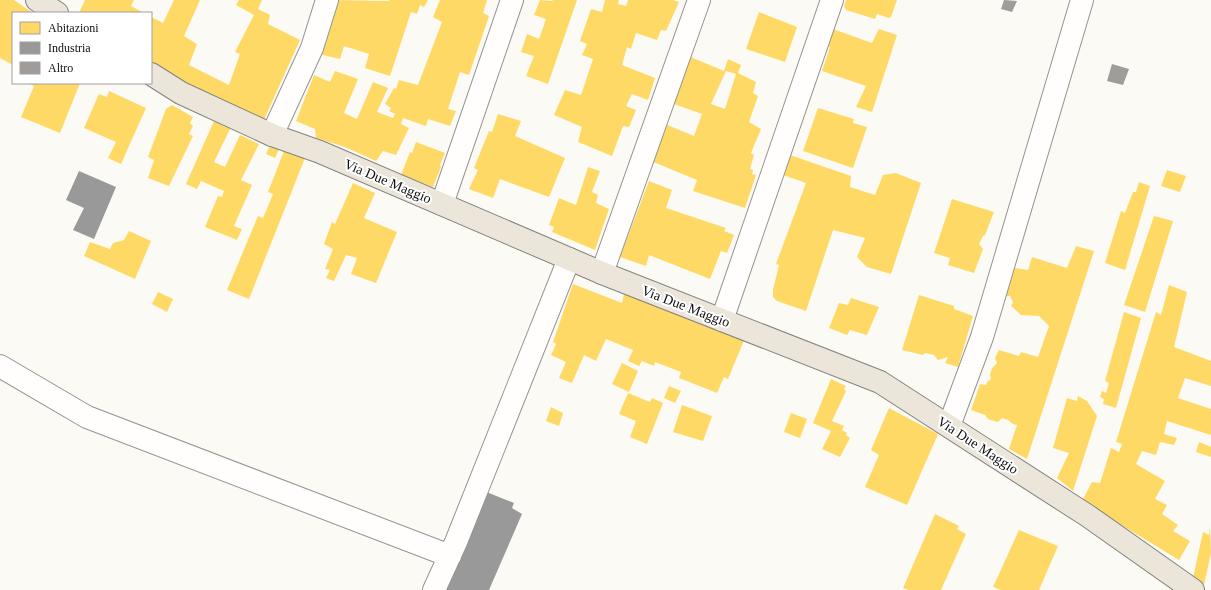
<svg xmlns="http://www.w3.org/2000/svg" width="1211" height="590" viewBox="0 0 1211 590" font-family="Georgia,serif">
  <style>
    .homes { fill: #ffd966; fill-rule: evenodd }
    .industry { fill: #999 }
    .building { fill: #9f9c99 }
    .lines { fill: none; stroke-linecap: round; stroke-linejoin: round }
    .minor-casing { stroke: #959492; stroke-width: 24 }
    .major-casing { stroke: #82827f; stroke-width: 24 }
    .minor { stroke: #fffefd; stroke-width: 22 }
    .major { stroke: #ece6da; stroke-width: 22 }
    .labels { text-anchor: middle; stroke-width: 4; stroke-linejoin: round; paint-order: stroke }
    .street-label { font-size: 14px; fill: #0e0e0e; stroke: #fff }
  </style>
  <rect width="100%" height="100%" fill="#fcfaf4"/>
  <!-- homes -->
  <path class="homes" d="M0,0H14L33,13H13V65L0,58Z
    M85,0H134L131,6L144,13H79Z
    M174,0H200L184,36L197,44L189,65L229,85L240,54L235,52L254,15L236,5L239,0H262L258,9L270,15L268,24L300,40L262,124L151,67V17L163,23Z
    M333,0L389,1V0H428L424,7L420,5L417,14L411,12L390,76L365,68L369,54L344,46L340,59L318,54Z
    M440,0H487L483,13L489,16L469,75L460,72L448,109L456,111L450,126L428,119L426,126L403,118L401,124L409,128L396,155L383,151L376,161L345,147L316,138L315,129L296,121L314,75L330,82L335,71L358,79L344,113L357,119L373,82L388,88L377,112L393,118L395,114L389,111L391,108L385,104L394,88L396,89L399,80L418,85L442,22L433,17Z
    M540,0L552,1L553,0H577L548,84L526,76L534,56L521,52L527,34L539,39L546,19L534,15Z
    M605,0H619L618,4L626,6L628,0H673L679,2L666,31L661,30L657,40L636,33L631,49L627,47L622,65L655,78L648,100L632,94L626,106L636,110L629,127L623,126L612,156L578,142L582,127L554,115L565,90L581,95L593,59L582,55L587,44L580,41L591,9L602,12Z
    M846,0H897L891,17L889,18L877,14L875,19L846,10L844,6Z
    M759,12L797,27L785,62L746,49Z
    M833,29L872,43L879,29L897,35L872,112L856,107L866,86L822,71L830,47L827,46Z
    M686,55L724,71L728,59L741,65L738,73L756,82L753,93L758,96L749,122L761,129L751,153L754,155L750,169L753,170L752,174L756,175L745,208L693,191L697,180L651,161L665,124L694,136L702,114L674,104ZM726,71L736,74L725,109L711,104Z
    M28,83H80L60,133L21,117L34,86Z
    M109,91L146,108L121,164L108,158L116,142L84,128L99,94L107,97Z
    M172,105L193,117L190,123L193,126L189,134L193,136L169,186L148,178L154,160L148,157L166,109Z
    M818,108L854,119L853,123L867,127L853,168L803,151Z
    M498,114L521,121L515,136L565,158L549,197L500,179L493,198L469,189L478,170L474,168L489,131L492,132Z
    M214,121L230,129L214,162L225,167L240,135L259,144L241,180L252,185L234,226L242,229L237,240L205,227L218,196L222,197L224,191L201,181L197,189L186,184Z
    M416,142L445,153L440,165L441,167L433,187L401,175L410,152L412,153Z
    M270,145L279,149L275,158L266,154Z
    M284,151L305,158L249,299L227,290L258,216L263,218L273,194L268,192Z
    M790,155L851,176L850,187L875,195L883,175L896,173L921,183L891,274L867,267L857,257L865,238L833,230L806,311L777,301L773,297V290L779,265L776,264L806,183L783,175Z
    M588,167L600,171L592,192L598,195L596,203L609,209L595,250L552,232L554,227L549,225L559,198L576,205Z
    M1167,170L1186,176L1180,192L1161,186Z
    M649,181L672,190L666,208L726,228L724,231L734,235L727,253L721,251L710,279L649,255L646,266L620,257Z
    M1139,182L1150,186L1125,270L1105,263L1121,211L1125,213L1133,192H1136Z
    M353,183L375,193L364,218L397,232L376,283L351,274L357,258L346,255L334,281L326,278L330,270L325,269L333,249L324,244L332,222L335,224Z
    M952,199L994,212L985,235L983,236L979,244L983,249L974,273L948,265L950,258L934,253Z
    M1154,216L1173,221L1145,312L1124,305Z
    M129,231L151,241L135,279L84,256L90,242L110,249L113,243L124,240Z
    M1076,246L1094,251L1027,459L1009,449L1017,425L1013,424L1008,420L1002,418L998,422L994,421L988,419L985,415L971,410L980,384L986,385L987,382L991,379L990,375L992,368L997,363L995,358L999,350L1019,356L1021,352L1038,357L1049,326L1039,316L1021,315L1011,306L1013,302L1010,296H1006L1004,291L1006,283L1012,277L1010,273L1011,270L1015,268L1028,270L1032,257L1067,268Z
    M573,284L622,303L624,294L745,338L728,379L724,377L717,393L679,378L681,372L655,362L654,366L642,361L639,366L628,361L633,350L606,339L596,361L584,355L572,383L559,378L566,362L551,355L556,344L553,342Z
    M1169,285L1187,292L1174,347L1211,361V386L1185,378L1178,398L1211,409V435L1167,421L1164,434L1177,438L1174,445L1160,442L1156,455L1142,451L1136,464L1165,481L1155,499L1167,505L1162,514L1178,525L1173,531L1190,541L1179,560L1082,501L1092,482L1100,483L1111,448L1119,452L1122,444L1116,442L1156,312L1161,315Z
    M158,292L173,299L167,312L152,304Z
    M919,295L954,306V309L973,316L958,367L945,363L948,357L938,360L934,355L925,353L923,355L902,350Z
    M851,298L879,307L867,335L850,330L847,335L829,328L839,303L848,305Z
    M1124,312L1141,318L1116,408L1103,404L1104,399L1100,397L1102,391L1106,393L1109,383L1105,381Z
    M622,363L638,371L629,392L612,384Z
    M831,379L846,386L844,389L846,391L832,421L844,426L842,430L847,433L846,435L850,438L840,457L822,449L831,431L813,423Z
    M669,386L681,391L675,403L664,398Z
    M628,393L650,402L652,398L663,403L647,444L630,437L636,421L619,414Z
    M1078,396L1087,401L1097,416L1073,491L1057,478L1069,453L1053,448L1067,398L1077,401Z
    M682,405L712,416L703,441L673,432Z
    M551,407L563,413L559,426L546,421Z
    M889,408L938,434L907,505L865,487L879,455L871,450Z
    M791,413L807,419L800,438L784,432Z
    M1199,442L1211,447V457L1196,452Z
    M935,514L959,526L957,529L966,534L941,590H909L903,588Z
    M1210,526L1211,553L1204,585L1193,578L1203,532L1209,535Z
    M1019,530L1058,546L1039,590H1001L993,587Z"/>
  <!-- industry -->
  <path class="industry" d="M79,171L116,187L94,239L73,230L84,208L66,200Z
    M484,491L514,503L512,508L522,514L489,590H442Z"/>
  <!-- building -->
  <path class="building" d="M1004,0L1017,1L1012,12L1001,9Z
    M1112,64L1129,69L1123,85L1107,81Z"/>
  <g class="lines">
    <!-- minor casing -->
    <g class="minor-casing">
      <path id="minor" d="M272,135L312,48L327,0
        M442,204L512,0
        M602,273L699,0
        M722,320L832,0
        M0,366L87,417L450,556
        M949,426L982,337L1082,0
        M434,590L456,542L569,259"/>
    </g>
    <!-- major casing -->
    <g class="major-casing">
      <path id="major" d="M37,0L57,13
        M151,74L181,93L272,135L320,152L602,273L880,382L1088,516L1193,590"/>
    </g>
    <!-- minor -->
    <use href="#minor" class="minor"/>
    <!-- major -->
    <use href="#major" class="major"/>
  </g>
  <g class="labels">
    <!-- street labels -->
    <g class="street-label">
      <text transform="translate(388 181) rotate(23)" y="5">Via Due Maggio</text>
      <text transform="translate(686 306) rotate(21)" y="5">Via Due Maggio</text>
      <text transform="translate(978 445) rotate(33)" y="5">Via Due Maggio</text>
    </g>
  </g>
  <!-- legend -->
  <rect x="12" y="12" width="140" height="72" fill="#ffffff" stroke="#9f9f9f"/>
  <rect x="20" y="22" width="20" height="12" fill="#ffd966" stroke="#9f9f9f"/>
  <text x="48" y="32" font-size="12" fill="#0e0e0e">Abitazioni</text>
  <rect x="20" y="42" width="20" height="12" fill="#999999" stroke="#9f9f9f"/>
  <text x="48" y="52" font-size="12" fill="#0e0e0e">Industria</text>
  <rect x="20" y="62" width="20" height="12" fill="#9f9c99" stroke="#9f9f9f"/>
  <text x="48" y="72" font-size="12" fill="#0e0e0e">Altro</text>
</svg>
